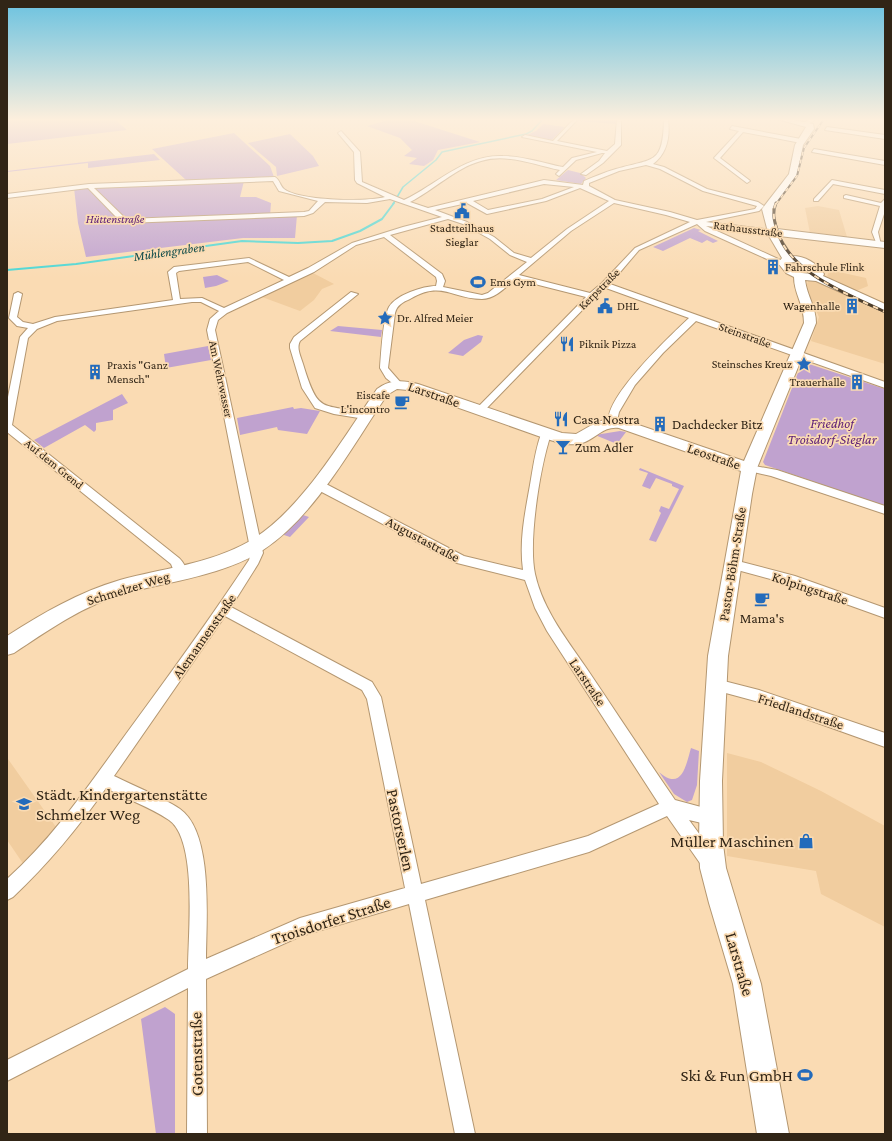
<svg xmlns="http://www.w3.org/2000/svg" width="892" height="1141" viewBox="0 0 892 1141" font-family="'Crimson Pro',serif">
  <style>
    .built { fill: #f1cd9f }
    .green { fill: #c0a2cf }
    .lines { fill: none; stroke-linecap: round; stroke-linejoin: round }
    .stream-far1 { stroke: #4dd7d5; stroke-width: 1.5 }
    .stream { stroke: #4dd7d5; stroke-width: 2 }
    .street-casing { stroke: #b49771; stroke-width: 2 }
    .secondary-casing { stroke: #b49771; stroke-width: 2 }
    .street { fill: #fff; fill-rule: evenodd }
    .secondary { fill: #fff; fill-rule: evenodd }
    .rail-far1-casing { stroke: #4d3e2c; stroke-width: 2 }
    .rail-casing { stroke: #4d3e2c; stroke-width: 3 }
    .rail-far1 { stroke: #fadbb3; stroke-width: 1.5; stroke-dasharray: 4; stroke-linecap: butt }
    .rail { stroke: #fadbb3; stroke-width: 2; stroke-dasharray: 5.5; stroke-linecap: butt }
    .labels { text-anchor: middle; stroke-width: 3.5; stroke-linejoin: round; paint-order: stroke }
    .far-park-label { font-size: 12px; font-style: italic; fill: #5e2078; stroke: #fadbb3 }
    .far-poi-label { font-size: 12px; fill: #312516; stroke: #fadbb3; text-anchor: start }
    .far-street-label { font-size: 12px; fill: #312516; stroke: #fadbb3 }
    .far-water-label { font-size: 13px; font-style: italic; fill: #0c4a49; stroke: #fadbb3 }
    .street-label { font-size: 14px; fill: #312516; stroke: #fadbb3 }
    .poi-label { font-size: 14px; fill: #312516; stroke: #fadbb3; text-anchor: start }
    .park-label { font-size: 14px; font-style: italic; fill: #5e2078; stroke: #fadbb3 }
    .near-poi-label { font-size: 17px; fill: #312516; stroke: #fadbb3; text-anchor: end }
    .near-street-label { font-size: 17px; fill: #312516; stroke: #fadbb3 }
  </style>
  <rect width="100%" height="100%" fill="#fadbb3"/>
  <!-- built -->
  <path class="built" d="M818,206L839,210L847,237L810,233L805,208Z
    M830,270L866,278L868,286L856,291L830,278L827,276Z
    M310,274H315L334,284L322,289L314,300L300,311L262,297Z
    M808,281L822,283L885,314V364L811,341L819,317L811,299L807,284Z
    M727,753L761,762L821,791L885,826V927L821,894L816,871L727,856Z
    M8,759L56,827L24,865L7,840Z"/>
  <!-- green -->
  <path class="green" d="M7,119H114L127,130L7,144Z
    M391,119H408L480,142L438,150L433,160L424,166L409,164L417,158L404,156L412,150L400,138L367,126Z
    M580,119L617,120L616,124L577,121Z
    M543,124L565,127L552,140L525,136L536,131Z
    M234,133L270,166L274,177L192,181L186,180L152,149Z
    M290,134L313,156L319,166L277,176L276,167L248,143Z
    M154,154L160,160L88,168V163L7,172V171Z
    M568,170L580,173L586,178L581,184L556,180Z
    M244,181L240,197H256L271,203L270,216L297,215L295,238H243L86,257L78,223L74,188Z
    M694,228L701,230L698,231L718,241L713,243L707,240L702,243L690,238L663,251L653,247Z
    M217,275L229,281L216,286L205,288L203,277Z
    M338,326L382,330L381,337L330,331Z
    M478,335L483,336L481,342L463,356L448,353L464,340Z
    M208,346L211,360L166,368L164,354Z
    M809,364L885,389V506L765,465L763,462L801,365Z
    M122,394L128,403L113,410V420L96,423V430L94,432L85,425L44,448L34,440Z
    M293,407L294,409L301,408L320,411L307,434L278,430L277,427L240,435L237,418Z
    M620,431L626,432L617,444L595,435Z
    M640,468L684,486L656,542L649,540L661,513L659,511L661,506L669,509L679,489L672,486V484L656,478L650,489L642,486L648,473L639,470Z
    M300,514L309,517L290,537L281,534Z
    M691,748L699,751L697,785L692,800L687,802L674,794L659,772C682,792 686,765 691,748Z
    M165,1007L175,1014V1134H156L141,1019Z"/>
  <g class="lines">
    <!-- stream-far1 -->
    <path class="stream-far1" d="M393,204L403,187L436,160L442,152L526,134L532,131L543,119"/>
    <!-- stream -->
    <path class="stream" d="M7,270L76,264L242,241L298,243L332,241L360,231L382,219L394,203"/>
    <!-- street casing -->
    <g class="street-casing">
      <path id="street" d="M574,119H578L557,141L607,151L615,144L617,119H621V145L603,163L586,175L581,174L599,161L605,153H602L576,160L559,176L556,174L560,170C535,165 507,153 481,161C455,168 434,190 410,202L428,208L544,180L583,185L584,181C594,177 605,172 616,169C654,158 663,165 664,119H668C670,136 668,153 653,164L664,167L707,189L758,202L764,206L759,211L706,222L773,230L775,231V233L706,226L787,263L780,265L705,231L697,224L639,250L610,284L885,382V388L696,321L663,353L635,385L619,412L616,425H610C598,403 672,334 689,318L606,288L594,298L483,412H477V408L586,297L515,279C506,287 495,299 482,299C452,299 442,280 410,299C403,302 397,305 395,313L388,368L402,384L397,387L386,378L380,368C381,354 383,317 389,307C396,295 423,286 436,286L437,281L436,277L384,237L356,245L314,272L227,313L218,320L215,330L263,553L258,564L231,607L372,682L381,697L421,884L588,836L659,804L547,631L535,608L525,580L457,563L318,490L317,487L318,484H326L464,556L523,570C519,541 525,513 530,485C533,468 535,451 541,434L546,431L549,432L551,434C540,467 528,541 535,574C543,611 569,642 589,672C618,715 646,758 675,800L716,811L718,817L716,823L710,825L689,820L714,854L716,860L714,866L708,868L702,866L667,816L589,852L425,900L475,1134H455L409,904L301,936L206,979L207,1134H187L188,988L7,1081V1060L188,969C188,935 198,840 169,820C150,807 126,799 106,788C78,828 48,864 13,897L7,900V879C54,837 89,785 126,734C168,677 210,619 249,560L251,553L207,330L210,319L219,311L201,302H192L57,321L37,329L28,338L12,425L179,558C184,563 188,569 184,576H176L171,564L7,432V402L20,337L28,328L17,326L9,318L14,294L18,292L22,294L17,317L23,322L33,324L55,317L173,300L168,272L174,267L249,258L289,277L308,268L352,243L403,227L442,217L390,199L367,203L325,202L313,213L304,216L126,223L120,221L88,188L7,198V194L89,184L275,177C280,180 280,186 284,189C300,201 365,202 385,197L357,183L355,180L354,152L338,133L341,131L360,152L362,182L404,200C436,185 465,154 503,156C523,156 543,163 563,167L572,158L597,152L522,137L525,135L553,141ZM646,165L660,169L703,191L757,206L755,209L697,220L670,212L615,200L589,186V183L619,171ZM273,181L279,191L318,201L309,211L304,212L126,219L94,188ZM544,184L574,187L542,199L488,210L473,201ZM580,188L609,201L567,229L531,258L514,253L494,237L467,222L435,210L467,203L487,214L546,201ZM614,203L666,215L690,222L635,248L602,283L590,293L519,275L571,231ZM448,219L463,224L490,239L510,255L527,262L488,293L482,295L443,287L445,281L442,274L390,235ZM248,262L284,280L224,308L202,298L180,299L176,273L179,271ZM225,616L362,690L367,699L405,888L300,918L206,959C206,922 214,833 180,809C162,797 134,786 114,776Z
        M811,119H816L807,125H803V123Z
        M732,126L801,139L804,141L801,143L743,132L720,158L749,180L750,181L747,183L714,158L739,131L730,129Z
        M827,127L885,135V139L825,130Z
        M814,149L885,161V165L812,152Z
        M832,180L885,190V194L833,184L818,201H814V199Z
        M846,195L881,203L885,199V211L878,232L881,245H877L872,232L880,206L844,198V196Z
        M351,292L358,294L300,341C296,348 301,357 303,364C319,417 322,402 368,414L370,416L365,419L334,414L315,408L302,388L290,348V344L294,337Z
        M749,465L777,470L885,506V514L771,476L745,470L744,468L745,466Z
        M734,560L795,576L885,608V618L793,585L730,568L728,565L730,562Z
        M716,679L759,690L885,733V747L759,702L711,689L709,685L711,681Z"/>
    </g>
    <!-- secondary casing -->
    <g class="secondary-casing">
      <path id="secondary" d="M777,119H789L813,124L814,129L803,145L797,174L772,209L777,229L885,242V248L779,236L792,256C805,256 817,263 824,274L823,276L885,304V312L816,281L805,280C807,296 816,307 816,323L757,468L752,494L728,656L722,781L723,844L726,868L761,984L789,1134H757L733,984L709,903L700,868L699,844L700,781L708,656L741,471L619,428C604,426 597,437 585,442C572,448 553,441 541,437L408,390L397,389L387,395C352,446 316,515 263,550C221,577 167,581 120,595C81,607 47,631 14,653L7,655V636C43,613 79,592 120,580C164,568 210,564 250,541C302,510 343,438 377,389C390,379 403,380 418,384L562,433L576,434L597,422L613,418L621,419L744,461L804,323C804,304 794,294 794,277L786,273L778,263L782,258L769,236L762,209L789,174L795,145L806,127ZM794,262L804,266L813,274L802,273L788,263Z"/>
    </g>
    <!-- street -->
    <use href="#street" class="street"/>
    <!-- secondary -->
    <use href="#secondary" class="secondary"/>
    <!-- rail-far1 casing -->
    <g class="rail-far1-casing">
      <path id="rail-far1" d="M776,204L797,176L804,148L824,119"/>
    </g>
    <!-- rail casing -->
    <g class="rail-casing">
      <path id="rail" d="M776,203C772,213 774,220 777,230C789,273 848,294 885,312"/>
    </g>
    <!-- rail-far1 -->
    <use href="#rail-far1" class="rail-far1"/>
    <!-- rail -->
    <use href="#rail" class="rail"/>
  </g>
  <!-- sky -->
  <linearGradient id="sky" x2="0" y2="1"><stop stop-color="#6ac2e0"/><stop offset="0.43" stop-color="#fdefdd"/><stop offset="1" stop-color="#fdefdd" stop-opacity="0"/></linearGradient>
  <rect width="892" height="278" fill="url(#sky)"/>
  <!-- icons -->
  <defs>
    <g id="civic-bare" transform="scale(1.2)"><path d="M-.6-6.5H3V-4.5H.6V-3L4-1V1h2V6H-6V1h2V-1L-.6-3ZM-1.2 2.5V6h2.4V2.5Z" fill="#236bbb" stroke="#fadbb3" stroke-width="2.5" paint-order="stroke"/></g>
    <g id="building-bare" transform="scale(1.2)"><path d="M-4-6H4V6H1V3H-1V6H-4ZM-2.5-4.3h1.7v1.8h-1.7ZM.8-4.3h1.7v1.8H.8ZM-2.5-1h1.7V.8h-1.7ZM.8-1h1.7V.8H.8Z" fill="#236bbb" stroke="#fadbb3" stroke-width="2.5" paint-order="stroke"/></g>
    <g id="stadium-bare" transform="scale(1.2)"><path d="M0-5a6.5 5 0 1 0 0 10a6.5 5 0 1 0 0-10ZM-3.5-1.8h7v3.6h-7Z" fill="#236bbb" stroke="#fadbb3" stroke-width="2.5" paint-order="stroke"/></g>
    <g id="sight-bare" transform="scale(1.2)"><path d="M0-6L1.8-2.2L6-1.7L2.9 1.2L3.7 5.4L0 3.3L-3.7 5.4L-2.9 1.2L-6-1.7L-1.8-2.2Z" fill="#236bbb" stroke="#fadbb3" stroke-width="2.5" paint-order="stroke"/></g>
    <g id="restaurant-bare" transform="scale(1.2)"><path d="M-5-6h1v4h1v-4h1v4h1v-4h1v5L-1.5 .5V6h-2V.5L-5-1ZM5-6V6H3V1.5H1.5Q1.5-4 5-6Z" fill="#236bbb" stroke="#fadbb3" stroke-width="2.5" paint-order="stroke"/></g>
    <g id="cafe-bare" transform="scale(1.2)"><path d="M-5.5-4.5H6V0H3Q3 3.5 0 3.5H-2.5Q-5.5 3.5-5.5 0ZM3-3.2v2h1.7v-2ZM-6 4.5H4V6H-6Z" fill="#236bbb" stroke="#fadbb3" stroke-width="2.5" paint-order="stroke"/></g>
    <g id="bar-bare" transform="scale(1.2)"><path d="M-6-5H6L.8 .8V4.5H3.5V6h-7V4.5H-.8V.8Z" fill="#236bbb" stroke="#fadbb3" stroke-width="2.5" paint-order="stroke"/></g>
    <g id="school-bare" transform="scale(1.2)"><path d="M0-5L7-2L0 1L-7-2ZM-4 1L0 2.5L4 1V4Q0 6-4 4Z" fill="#236bbb" stroke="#fadbb3" stroke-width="2.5" paint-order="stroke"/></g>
    <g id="shop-bare" transform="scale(1.2)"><path d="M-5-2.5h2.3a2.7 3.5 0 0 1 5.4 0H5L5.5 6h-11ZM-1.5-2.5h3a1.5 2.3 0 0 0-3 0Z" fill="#236bbb" stroke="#fadbb3" stroke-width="2.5" paint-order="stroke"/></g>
  </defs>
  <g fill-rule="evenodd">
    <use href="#civic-bare" x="462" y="211"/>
    <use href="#building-bare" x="773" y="267"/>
    <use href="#stadium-bare" x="478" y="282"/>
    <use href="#civic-bare" x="605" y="306"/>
    <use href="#building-bare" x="852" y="306"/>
    <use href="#sight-bare" x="385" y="318"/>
    <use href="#restaurant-bare" x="567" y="344"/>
    <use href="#sight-bare" x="804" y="364"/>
    <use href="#building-bare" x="95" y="372"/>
    <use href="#building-bare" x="857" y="382"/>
    <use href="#cafe-bare" x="402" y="402"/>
    <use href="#restaurant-bare" x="561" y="419"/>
    <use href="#building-bare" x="660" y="424"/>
    <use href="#bar-bare" x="563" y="447"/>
    <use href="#cafe-bare" x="762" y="599"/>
    <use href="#school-bare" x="24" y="804"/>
    <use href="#shop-bare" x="806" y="841"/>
    <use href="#stadium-bare" x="805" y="1075"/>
  </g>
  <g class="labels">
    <!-- far-park labels -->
    <g class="far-park-label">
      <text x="115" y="223">Hüttenstraße</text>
    </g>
    <!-- far-poi labels -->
    <g class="far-poi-label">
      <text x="462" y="232" text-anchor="middle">Stadtteilhaus<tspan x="462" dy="14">Sieglar</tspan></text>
      <text x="785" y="271">Fahrschule Flink</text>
      <text x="490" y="286">Ems Gym</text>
      <text x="617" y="310">DHL</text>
      <text x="840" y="310" text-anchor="end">Wagenhalle</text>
      <text x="397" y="322">Dr. Alfred Meier</text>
      <text x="579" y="348">Piknik Pizza</text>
      <text x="792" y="368" text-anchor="end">Steinsches Kreuz</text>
      <text x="107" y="369">Praxis "Ganz<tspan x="107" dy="14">Mensch"</tspan></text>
      <text x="845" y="386" text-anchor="end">Trauerhalle</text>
      <text x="390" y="399" text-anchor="end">Eiscafe<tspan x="390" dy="14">L'incontro</tspan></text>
    </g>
    <!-- far-street labels -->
    <g class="far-street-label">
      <text transform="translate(748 229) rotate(7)" y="4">Rathausstraße</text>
      <text transform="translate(599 289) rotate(-45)" y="4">Kerpstraße</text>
      <text transform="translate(745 335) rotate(20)" y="4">Steinstraße</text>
      <text transform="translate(221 379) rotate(78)" y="4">Am Wehrwasser</text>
      <text transform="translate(54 464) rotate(39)" y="4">Auf dem Grend</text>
    </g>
    <!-- far-water labels -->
    <g class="far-water-label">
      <text transform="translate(169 251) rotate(-8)" y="5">Mühlengraben</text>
    </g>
    <!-- street labels -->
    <g class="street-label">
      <text transform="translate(434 394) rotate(19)" y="5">Larstraße</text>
      <text transform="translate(714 456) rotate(19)" y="5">Leostraße</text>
      <text transform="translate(423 539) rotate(28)" y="5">Augustastraße</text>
      <text transform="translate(732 564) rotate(-81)" y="5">Pastor-Böhm-Straße</text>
      <text transform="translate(128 588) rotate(-17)" y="5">Schmelzer Weg</text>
      <text transform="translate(810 588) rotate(18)" y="5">Kolpingstraße</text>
      <text transform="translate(204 636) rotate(-55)" y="5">Alemannenstraße</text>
      <text transform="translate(588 682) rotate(56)" y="5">Larstraße</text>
      <text transform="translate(801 711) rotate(18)" y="5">Friedlandstraße</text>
    </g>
    <!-- poi labels -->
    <g class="poi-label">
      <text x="573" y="424">Casa Nostra</text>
      <text x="672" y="429">Dachdecker Bitz</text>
      <text x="575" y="452">Zum Adler</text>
      <text x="762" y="623" text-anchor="middle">Mama's</text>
    </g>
    <!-- park labels -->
    <g class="park-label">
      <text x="832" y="428">Friedhof<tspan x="832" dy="16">Troisdorf-Sieglar</tspan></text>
    </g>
    <!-- near-poi labels -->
    <g class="near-poi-label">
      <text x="36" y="800" text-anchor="start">Städt. Kindergartenstätte<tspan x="36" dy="20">Schmelzer Weg</tspan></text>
      <text x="794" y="847">Müller Maschinen</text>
      <text x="793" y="1081">Ski &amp; Fun GmbH</text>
    </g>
    <!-- near-street labels -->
    <g class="near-street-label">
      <text transform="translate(401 830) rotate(78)" y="6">Pastorserlen</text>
      <text transform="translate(331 920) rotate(-18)" y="6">Troisdorfer Straße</text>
      <text transform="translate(740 964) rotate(74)" y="6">Larstraße</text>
      <text transform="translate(196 1054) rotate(-91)" y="6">Gotenstraße</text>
    </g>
  </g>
  <!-- border -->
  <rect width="892" height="1141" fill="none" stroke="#312516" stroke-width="16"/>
</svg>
